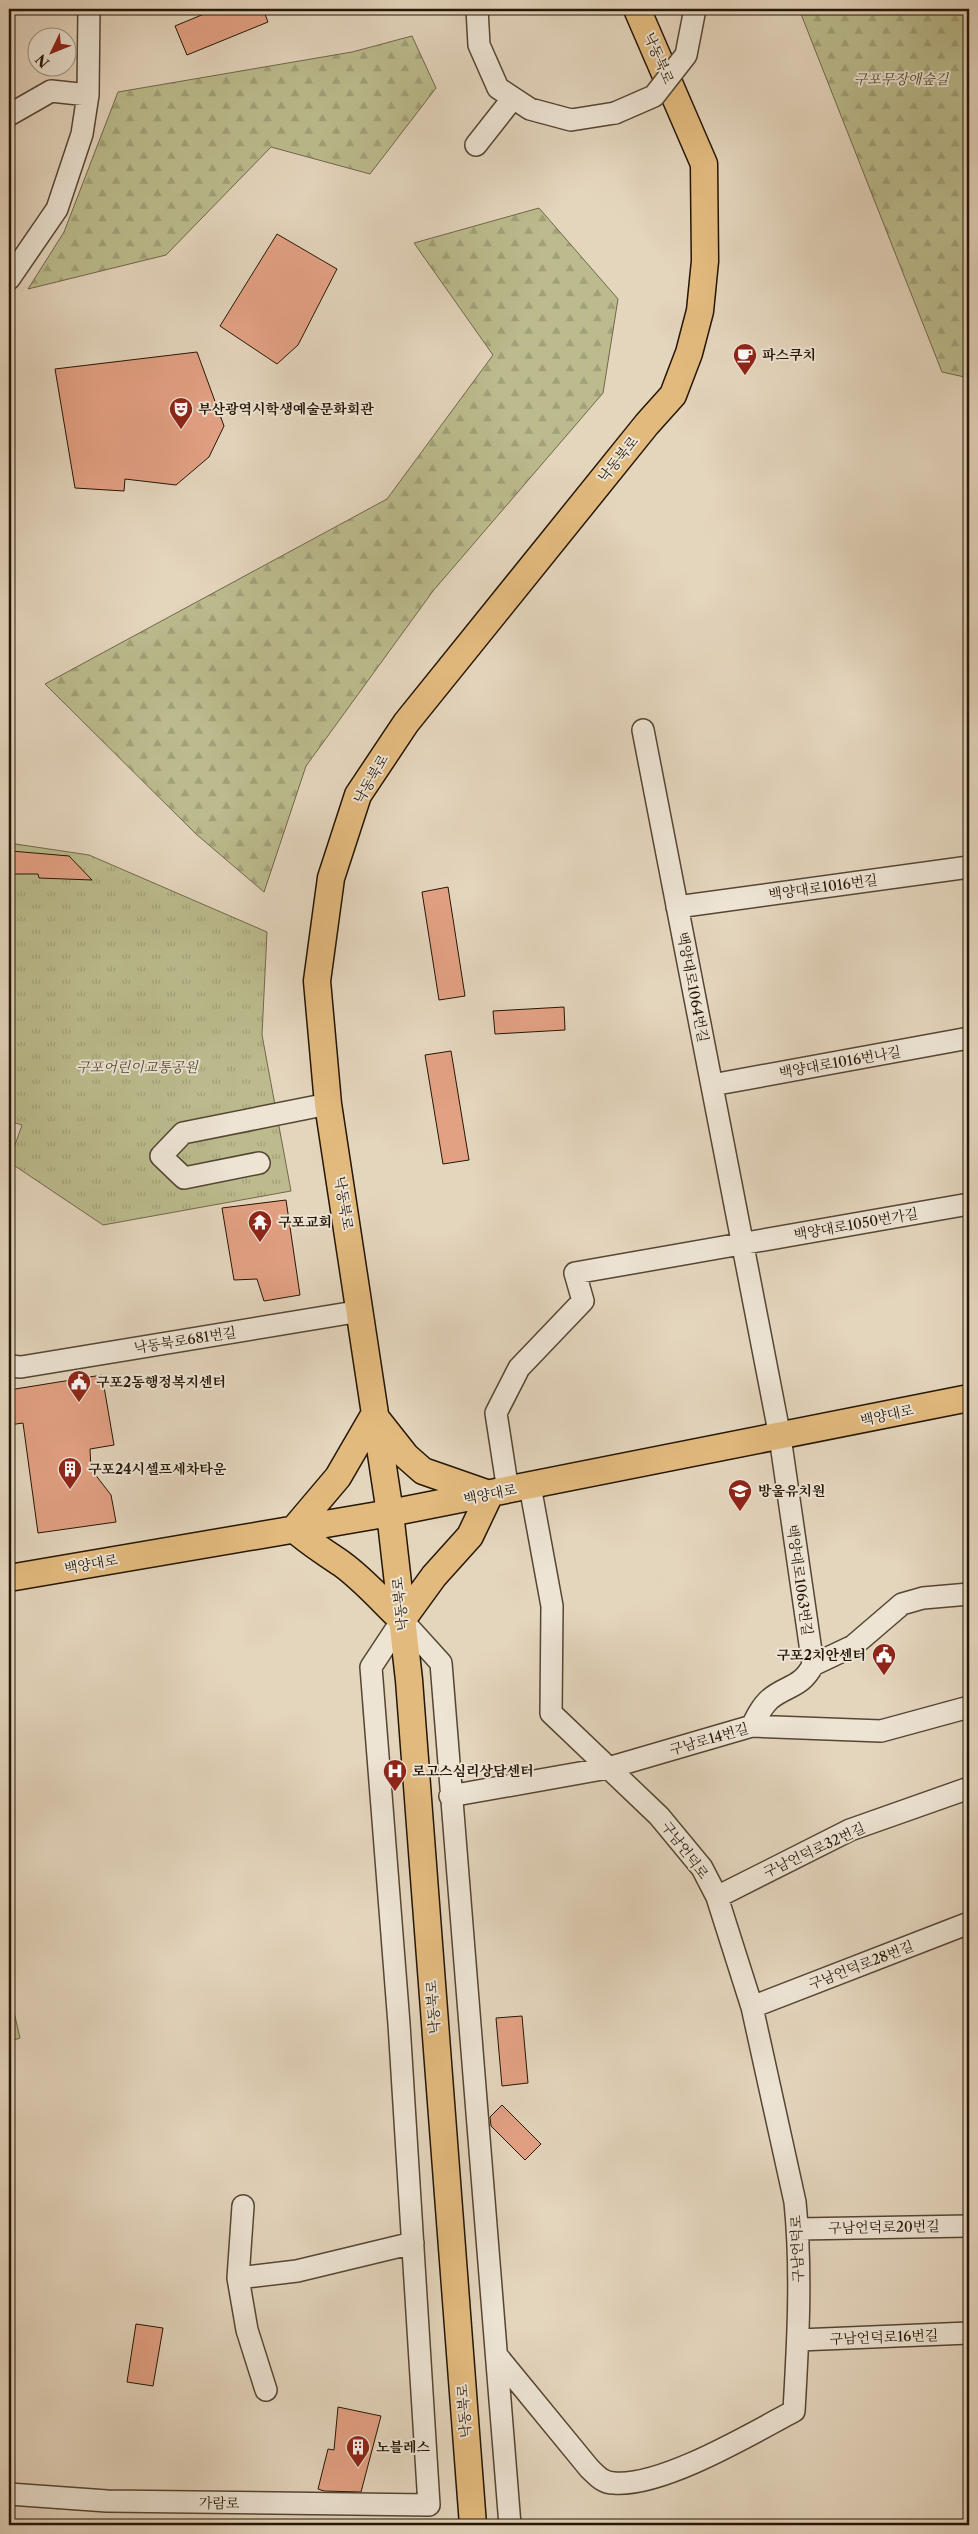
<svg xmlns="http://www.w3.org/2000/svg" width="978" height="2534" viewBox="0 0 978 2534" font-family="'Libre Caslon Text','Noto Serif KR',serif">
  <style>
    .forest { fill: url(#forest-firs); stroke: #706849 }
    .park { fill: url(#park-tufts); stroke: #706849 }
    .pitch { fill: #bbbb8d; stroke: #706849 }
    .building { fill: #e3a184; stroke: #251605 }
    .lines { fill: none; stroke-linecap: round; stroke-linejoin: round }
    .minor-casing { stroke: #554633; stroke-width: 24 }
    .major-casing { stroke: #251605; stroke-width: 29 }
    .minor { stroke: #ede4d4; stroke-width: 21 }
    .major { stroke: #e2ba7e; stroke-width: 26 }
    .minor-bridge-casing { stroke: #554633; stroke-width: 24; stroke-linecap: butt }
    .minor-bridge { stroke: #ede4d4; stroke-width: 21 }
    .labels { text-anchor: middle; stroke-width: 4; stroke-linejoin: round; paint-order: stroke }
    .street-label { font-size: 14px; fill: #251605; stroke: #ede4d4 }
    .park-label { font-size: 14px; font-style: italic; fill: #52482e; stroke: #ede4d4 }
    .poi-label { font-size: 14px; font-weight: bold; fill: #251605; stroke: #ede4d4; text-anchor: start }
  </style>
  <defs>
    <pattern id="forest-firs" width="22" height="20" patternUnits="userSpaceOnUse" patternTransform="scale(1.25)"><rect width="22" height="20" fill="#bbbb8d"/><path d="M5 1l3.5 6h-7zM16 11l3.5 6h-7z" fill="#a1a078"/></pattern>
    <pattern id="park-tufts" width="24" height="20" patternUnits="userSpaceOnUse" patternTransform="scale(1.25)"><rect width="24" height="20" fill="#bbbb8d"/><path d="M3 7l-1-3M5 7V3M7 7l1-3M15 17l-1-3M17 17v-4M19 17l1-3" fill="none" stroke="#a1a078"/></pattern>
  </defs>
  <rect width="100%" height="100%" fill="#e4d5bd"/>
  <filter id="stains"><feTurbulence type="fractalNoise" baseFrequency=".004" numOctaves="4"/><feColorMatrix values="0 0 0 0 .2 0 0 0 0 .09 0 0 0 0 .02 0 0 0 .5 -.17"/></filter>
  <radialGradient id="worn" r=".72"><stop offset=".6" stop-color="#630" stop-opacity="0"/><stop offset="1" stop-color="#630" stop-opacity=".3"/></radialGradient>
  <!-- forest -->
  <path class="forest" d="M799,9H969V378L942,372Z
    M412,36L436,88L370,174L271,147L166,255L28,289L64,232L118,92L352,52Z
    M539,208L618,299L603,393L433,591L306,766L264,892L196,834L45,684L387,499L493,355L414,243Z"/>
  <!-- park -->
  <path class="park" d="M9,843L89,855L267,932L262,1035L291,1191L103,1225L9,1162L22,1125L9,1121Z"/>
  <!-- pitch -->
  <path class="pitch" d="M9,1990L20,2038L9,2042Z"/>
  <!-- building -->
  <path class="building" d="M216,9H263L268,22L187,55L175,26Z
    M277,234L337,269L298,345L277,364L220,326Z
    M197,352L224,426L209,457L176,485L125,479L124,491L75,488L55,369Z
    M11,851L69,856L92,880L39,878L38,874H11Z
    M448,887L465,996L439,1000L422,892Z
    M564,1007L565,1030L495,1034L493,1011Z
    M451,1051L469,1160L443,1164L425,1055Z
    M286,1200L300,1295L264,1301L257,1279L234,1280L222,1208Z
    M102,1375L114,1445L90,1449L91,1469L111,1495L116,1522L38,1533L23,1423L9,1425V1390Z
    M522,2016L528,2083L502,2086L496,2018Z
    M502,2105L541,2144L525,2160L491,2126L490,2117Z
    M136,2324L163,2328L153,2386L127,2382Z
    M338,2407L381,2416L361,2492L324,2491L318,2489L328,2449L334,2450Z"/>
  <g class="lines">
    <!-- minor casing -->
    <g class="minor-casing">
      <path id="minor" d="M477,9L479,45L498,88L530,109L571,120L615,113
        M9,115L51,91L88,95
        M476,145L513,98
        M9,279L57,209L82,134L88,95L89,9
        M643,730L780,1437L813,1665C801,1688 787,1685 770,1699C762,1706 757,1716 752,1726
        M677,907L969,867
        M712,1085L969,1038
        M259,1163L184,1178L161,1156L183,1133L328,1104
        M9,1366L21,1367L361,1311
        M508,1491L496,1413L519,1368L583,1301L575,1273L969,1204
        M813,1665L853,1646L902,1604L923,1598L969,1594
        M450,1796L608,1768L752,1726L881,1731L969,1707
        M717,1897L850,1830L969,1788
        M752,2007L969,1923
        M243,2206L238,2278L297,2271L413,2243
        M798,2229L969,2226
        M238,2278L247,2330L266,2390
        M799,2340L969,2333
        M498,2357L589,2468C597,2476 603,2483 614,2483C662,2487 751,2434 794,2411C798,2342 802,2271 795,2202L752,2007L717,1897L702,1868L659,1816L551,1713L552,1606L530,1486
        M9,2494L107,2501L429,2505L399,2024L371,1667L402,1620L441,1663L510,2525"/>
    </g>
    <!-- major casing -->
    <g class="major-casing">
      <path id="major" d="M376,1418L406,1456L423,1471L489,1494
        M294,1529C309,1543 325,1552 342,1564C364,1580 382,1601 402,1620
        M294,1529L338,1477L374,1415
        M9,1578L390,1513L969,1398
        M402,1620L434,1576L470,1536L490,1494
        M473,2525L409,1680L390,1513L328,1104L317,981L331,878L358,795L406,723L647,424L673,395L689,353L700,311L705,261L704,164L637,9"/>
    </g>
    <!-- minor -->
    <use href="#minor" class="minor"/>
    <!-- major -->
    <use href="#major" class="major"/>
    <!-- minor-bridge casing -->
    <g class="minor-bridge-casing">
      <path id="minor-bridge" d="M615,113L654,96L686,55L695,9"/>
    </g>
    <!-- minor-bridge -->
    <use href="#minor-bridge" class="minor-bridge"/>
  </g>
  <!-- icons -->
  <defs>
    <g id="cafe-pin" transform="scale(1.25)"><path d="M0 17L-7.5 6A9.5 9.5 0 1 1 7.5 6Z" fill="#8f2418" stroke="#ede4d4"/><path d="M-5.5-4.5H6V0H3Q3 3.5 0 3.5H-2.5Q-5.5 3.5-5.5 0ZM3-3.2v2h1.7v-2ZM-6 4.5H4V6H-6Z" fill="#fff"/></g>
    <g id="theatre-pin" transform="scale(1.25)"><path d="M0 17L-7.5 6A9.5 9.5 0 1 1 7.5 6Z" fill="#8f2418" stroke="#ede4d4"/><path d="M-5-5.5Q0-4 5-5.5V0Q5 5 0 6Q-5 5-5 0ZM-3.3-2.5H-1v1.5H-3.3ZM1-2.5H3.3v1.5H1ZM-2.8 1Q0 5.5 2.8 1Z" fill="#fff"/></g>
    <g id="temple-pin" transform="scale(1.25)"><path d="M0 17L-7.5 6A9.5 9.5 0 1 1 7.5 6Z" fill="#8f2418" stroke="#ede4d4"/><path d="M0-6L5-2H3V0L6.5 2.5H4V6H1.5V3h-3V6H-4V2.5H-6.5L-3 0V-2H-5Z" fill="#fff"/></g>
    <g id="civic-pin" transform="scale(1.25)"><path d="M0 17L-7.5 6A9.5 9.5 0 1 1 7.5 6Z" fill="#8f2418" stroke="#ede4d4"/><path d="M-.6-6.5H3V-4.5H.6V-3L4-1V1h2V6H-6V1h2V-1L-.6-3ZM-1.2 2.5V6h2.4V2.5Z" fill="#fff"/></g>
    <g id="building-pin" transform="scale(1.25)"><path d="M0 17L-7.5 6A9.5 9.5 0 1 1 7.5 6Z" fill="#8f2418" stroke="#ede4d4"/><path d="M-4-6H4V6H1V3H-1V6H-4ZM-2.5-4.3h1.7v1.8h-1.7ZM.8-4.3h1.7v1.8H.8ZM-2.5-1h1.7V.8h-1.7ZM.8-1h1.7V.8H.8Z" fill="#fff"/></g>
    <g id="school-pin" transform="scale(1.25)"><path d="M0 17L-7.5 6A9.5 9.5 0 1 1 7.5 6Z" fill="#8f2418" stroke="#ede4d4"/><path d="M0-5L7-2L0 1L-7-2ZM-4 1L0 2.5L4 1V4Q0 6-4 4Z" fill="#fff"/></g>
    <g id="hospital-pin" transform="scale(1.25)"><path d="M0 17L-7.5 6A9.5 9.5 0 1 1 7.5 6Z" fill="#8f2418" stroke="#ede4d4"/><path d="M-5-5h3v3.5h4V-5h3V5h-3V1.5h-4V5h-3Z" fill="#fff"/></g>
  </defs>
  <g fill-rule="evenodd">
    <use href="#cafe-pin" x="745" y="355"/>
    <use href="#theatre-pin" x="181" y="409"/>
    <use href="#temple-pin" x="260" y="1222"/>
    <use href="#civic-pin" x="79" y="1382"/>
    <use href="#building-pin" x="70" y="1469"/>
    <use href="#school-pin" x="740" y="1491"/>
    <use href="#civic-pin" x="884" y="1655"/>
    <use href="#hospital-pin" x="395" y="1771"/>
    <use href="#building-pin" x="358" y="2447"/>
  </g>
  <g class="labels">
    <!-- street labels -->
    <g class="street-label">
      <text transform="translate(659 58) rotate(67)" y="5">낙동북로</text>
      <text transform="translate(618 459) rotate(-51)" y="5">낙동북로</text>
      <text transform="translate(371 779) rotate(-60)" y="5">낙동북로</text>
      <text transform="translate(823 887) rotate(-8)" y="5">백양대로1016번길</text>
      <text transform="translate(693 987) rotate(79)" y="5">백양대로1064번길</text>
      <text transform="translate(840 1062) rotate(-10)" y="5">백양대로1016번나길</text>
      <text transform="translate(344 1203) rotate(81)" y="5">낙동북로</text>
      <text transform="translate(856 1224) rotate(-10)" y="5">백양대로1050번가길</text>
      <text transform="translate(185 1340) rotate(-9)" y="5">낙동북로681번길</text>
      <text transform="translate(887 1415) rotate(-12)" y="5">백양대로</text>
      <text transform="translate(490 1494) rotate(-11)" y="5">백양대로</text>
      <text transform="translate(91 1564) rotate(-10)" y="5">백양대로</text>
      <text transform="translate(800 1580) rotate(82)" y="5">백양대로1063번길</text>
      <text transform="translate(400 1604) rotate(-96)" y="5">낙동북로</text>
      <text transform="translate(709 1739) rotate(-16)" y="5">구남로14번길</text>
      <text transform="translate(685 1850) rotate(53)" y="5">구남언덕로</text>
      <text transform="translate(814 1850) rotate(-25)" y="5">구남언덕로32번길</text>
      <text transform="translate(861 1965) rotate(-21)" y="5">구남언덕로28번길</text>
      <text transform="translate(433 2007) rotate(-94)" y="5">낙동북로</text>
      <text transform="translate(884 2227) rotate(-1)" y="5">구남언덕로20번길</text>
      <text transform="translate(797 2249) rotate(-92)" y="5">구남언덕로</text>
      <text transform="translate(884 2337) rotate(-2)" y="5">구남언덕로16번길</text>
      <text transform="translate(464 2411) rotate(-94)" y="5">낙동북로</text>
      <text transform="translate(219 2503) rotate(1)" y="5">가람로</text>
    </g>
    <!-- park labels -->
    <g class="park-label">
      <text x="901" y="84">구포무장애숲길</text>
      <text x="137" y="1072">구포어린이교통공원</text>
    </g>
    <!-- poi labels -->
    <g class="poi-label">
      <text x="762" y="360">파스쿠치</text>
      <text x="198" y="414">부산광역시학생예술문화회관</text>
      <text x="278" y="1227">구포교회</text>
      <text x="96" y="1387">구포2동행정복지센터</text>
      <text x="88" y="1474">구포24시셀프세차타운</text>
      <text x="758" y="1496">방울유치원</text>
      <text x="866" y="1660" text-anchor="end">구포2치안센터</text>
      <text x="412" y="1776">로고스심리상담센터</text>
      <text x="376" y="2452">노블레스</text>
    </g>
  </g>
  <!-- margin -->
  <rect width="978" height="2534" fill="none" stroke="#e4d5bd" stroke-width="30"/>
  <rect x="10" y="10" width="958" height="2514" fill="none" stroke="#251605" stroke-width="2.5"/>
  <rect x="15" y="15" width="948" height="2504" fill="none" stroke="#251605"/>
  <!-- north arrow -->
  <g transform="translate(52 52) rotate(227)"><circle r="24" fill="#ede4d4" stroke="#9d9281"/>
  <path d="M0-4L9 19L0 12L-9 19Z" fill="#8f2418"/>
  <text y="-8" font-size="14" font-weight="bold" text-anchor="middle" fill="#251605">N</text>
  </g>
  <rect width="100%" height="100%" filter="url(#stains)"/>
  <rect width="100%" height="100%" fill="url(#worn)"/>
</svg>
